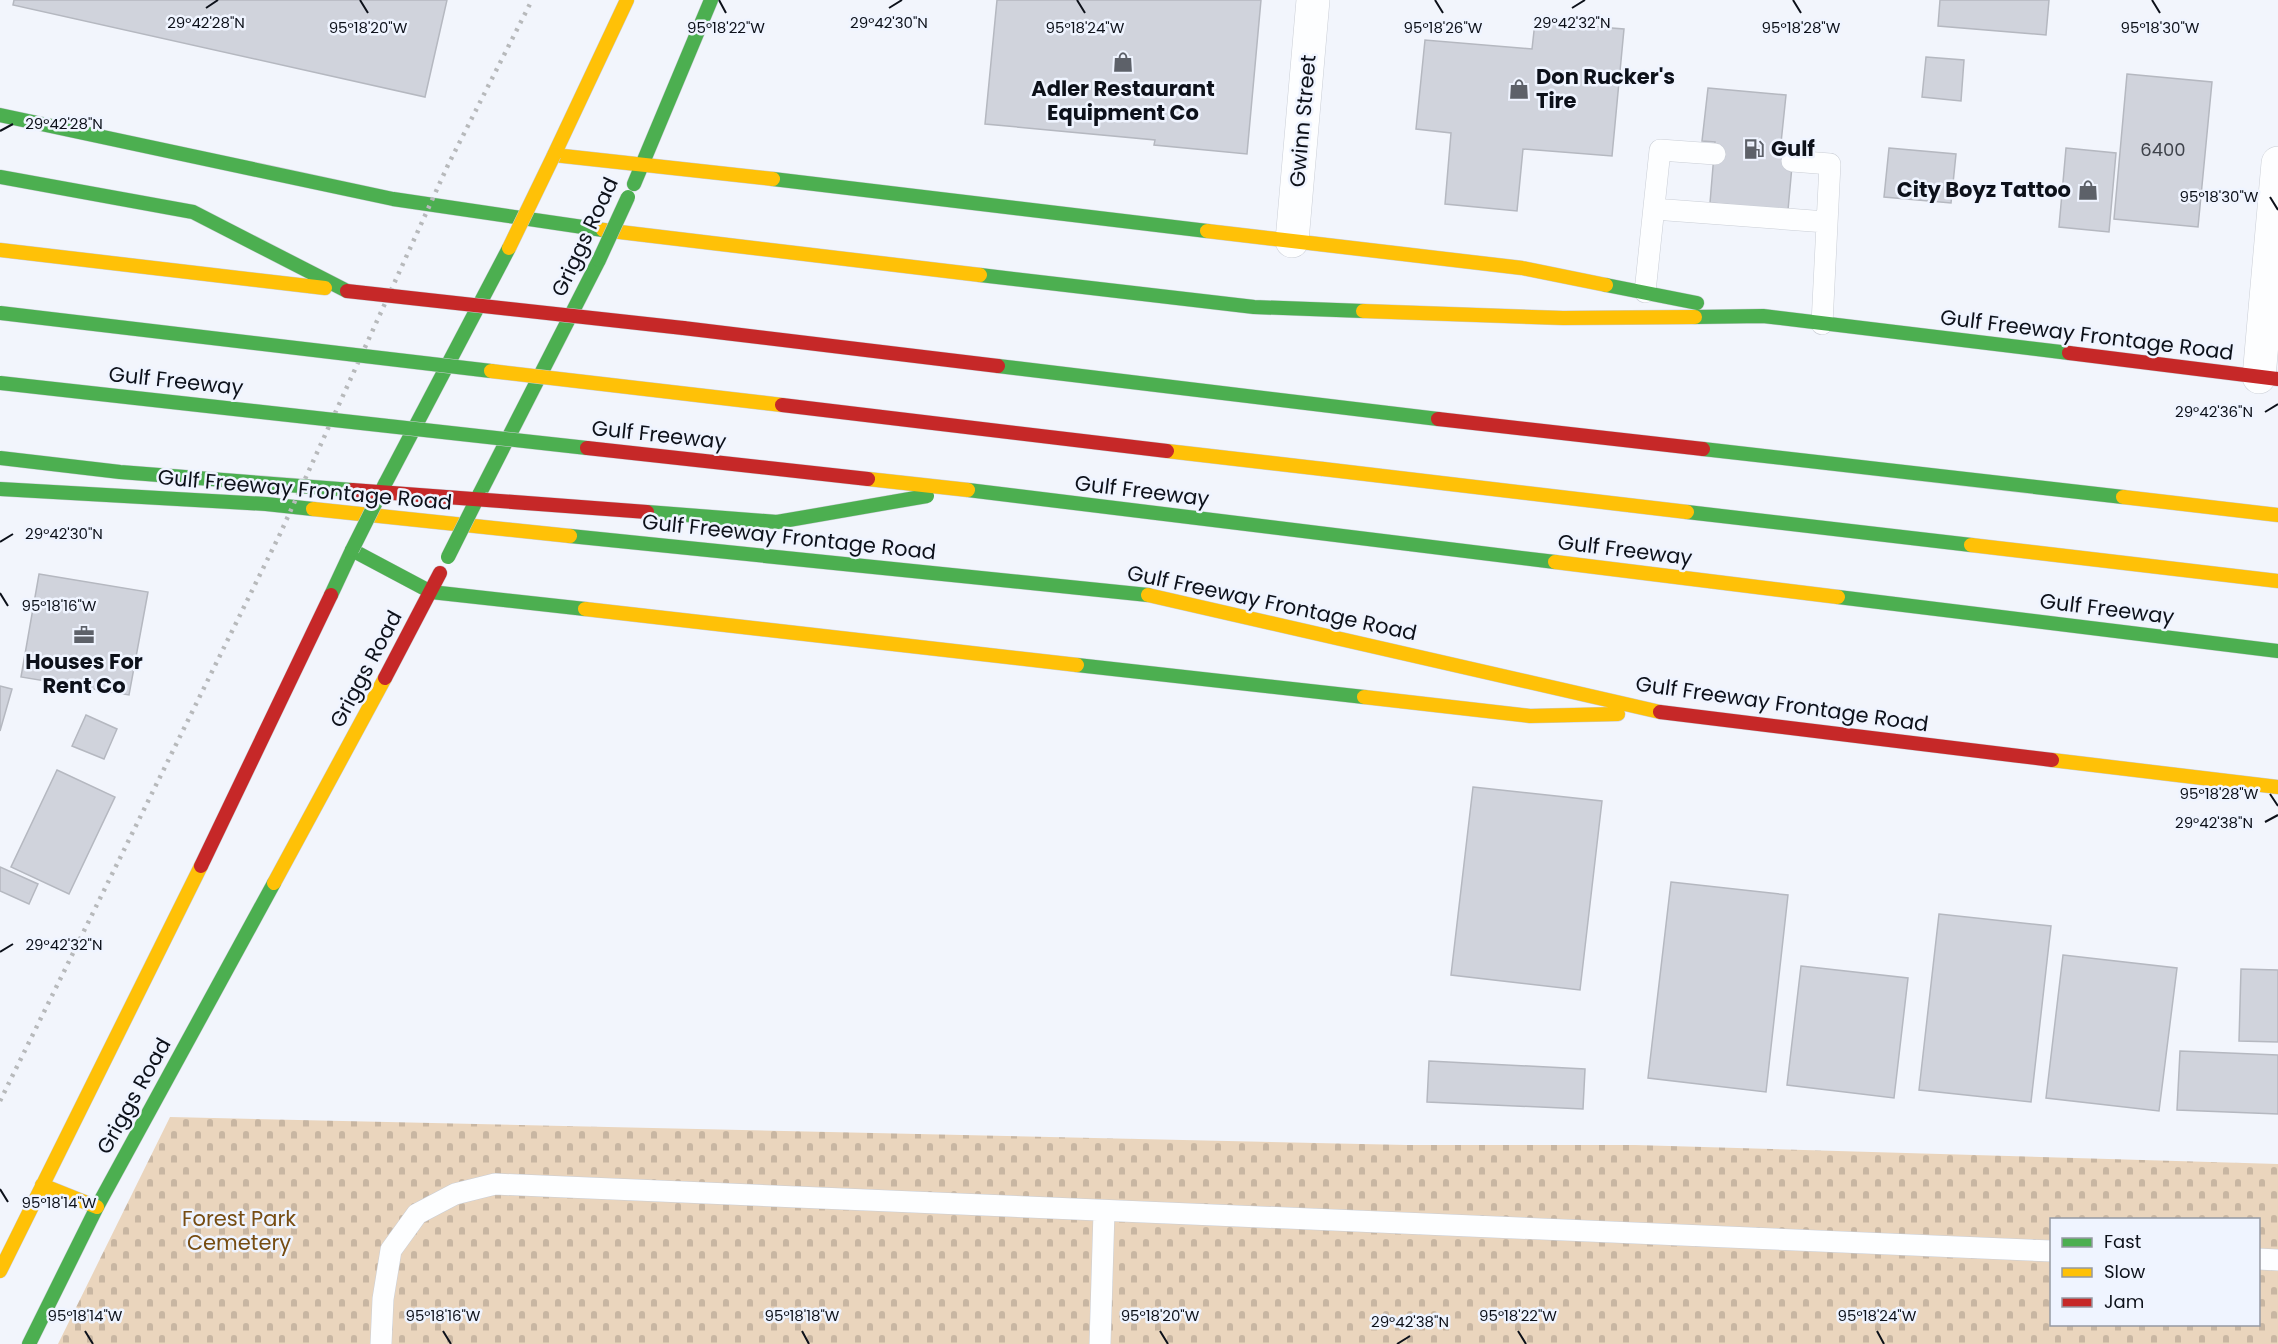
<svg xmlns="http://www.w3.org/2000/svg" width="2278" height="1344" viewBox="0 0 2278 1344" font-family="Poppins,sans-serif">
  <style>
    .cemetery { fill: url(#cemetery-stones); fill-rule: evenodd }
    .building { fill: #d0d3dc; stroke: #b5b8c0; stroke-width: 1.5 }
    .lines { fill: none; stroke-linecap: round; stroke-linejoin: round }
    .lane-casing { stroke: #caced6; stroke-width: 22 }
    .street-casing { stroke: #caced6; stroke-width: 34 }
    .fast-casing { stroke: #caced6; stroke-width: 15 }
    .slow-casing { stroke: #caced6; stroke-width: 15 }
    .jam-casing { stroke: #caced6; stroke-width: 15 }
    .lane { stroke: #fdfeff; stroke-width: 21 }
    .street { stroke: #fdfeff; stroke-width: 33 }
    .fast { stroke: #4caf50; stroke-width: 14 }
    .slow { stroke: #ffc107; stroke-width: 14 }
    .jam { stroke: #c62828; stroke-width: 14 }
    .rail { stroke: #b7b9bb; stroke-width: 4.5; stroke-dasharray: 3 6; stroke-linecap: butt }
    .fast-bridge-casing { stroke: #caced6; stroke-width: 15; stroke-linecap: butt }
    .slow-bridge-casing { stroke: #caced6; stroke-width: 15; stroke-linecap: butt }
    .jam-bridge-casing { stroke: #caced6; stroke-width: 15; stroke-linecap: butt }
    .fast-bridge { stroke: #4caf50; stroke-width: 14 }
    .slow-bridge { stroke: #ffc107; stroke-width: 14 }
    .jam-bridge { stroke: #c62828; stroke-width: 14 }
    .ticks { fill: none; stroke: #0d111a; stroke-width: 2 }
    .labels { text-anchor: middle; stroke-width: 5; stroke-linejoin: round; paint-order: stroke }
    .number-label { font-size: 18px; fill: #3e424a }
    .poi-label { font-size: 21px; font-weight: bold; fill: #0d111a; stroke: #eff4ff; text-anchor: start }
    .street-label { font-size: 21px; fill: #0d111a; stroke: #eff4ff }
    .park-label { font-size: 21px; fill: #764c12; stroke: #eff4ff }
    .ticks-label { font-size: 15px; text-anchor: middle; fill: #0d111a; stroke: #eff4ff; stroke-width: 5; stroke-linejoin: round; paint-order: stroke }
  </style>
  <defs>
    <pattern id="cemetery-stones" width="16" height="16" patternUnits="userSpaceOnUse" patternTransform="scale(1.5)"><rect width="16" height="16" fill="#ead5bd"/><path d="M2 7V4a2 2 0 0 1 4 0v3zM10 15v-3a2 2 0 0 1 4 0v3z" fill="#c8b6a2"/></pattern>
  </defs>
  <rect width="100%" height="100%" fill="#f2f5fc"/>
  <!-- cemetery -->
  <path class="cemetery" d="M170,1117L1407,1145H1635L2278,1164V1344H58ZM2052,1220H2258V1324H2052Z"/>
  <!-- building -->
  <path class="building" d="M14,0H447L425,97L13,5Z
    M997,0H1261L1247,154L1154,145L1155,140L985,124Z
    M1940,0H2049L2046,35L1938,26Z
    M1535,22L1624,29L1612,156L1523,149L1517,211L1445,204L1451,133L1416,129L1425,40L1532,49Z
    M1926,57L1964,60L1961,101L1922,97Z
    M2127,74L2212,82L2198,227L2114,219Z
    M1708,88L1786,95L1781,143L1794,144L1788,210L1710,203L1715,142L1702,141Z
    M1889,148L1956,154L1951,203L1884,197Z
    M2066,148L2116,153L2109,232L2059,227Z
    M39,574L148,592L129,695L21,677Z
    M0,686L12,689L0,731Z
    M86,715L117,729L104,759L72,746Z
    M57,770L115,797L69,894L11,867Z
    M1473,787L1602,801L1580,990L1451,975Z
    M0,867L38,884L29,904L0,891Z
    M1671,882L1788,895L1766,1092L1648,1078Z
    M1939,914L2051,926L2031,1102L1919,1090Z
    M2063,955L2177,968L2159,1111L2046,1098Z
    M1801,966L1908,978L1894,1098L1787,1085Z
    M2241,969L2278,970V1042L2239,1041Z
    M2180,1051L2278,1055V1114L2177,1110Z
    M1429,1061L1585,1069L1583,1109L1427,1102Z"/>
  <g class="lines">
    <!-- lane casing -->
    <g class="lane-casing">
      <path id="lane" d="M1792,161L1830,164L1822,324
        M1654,209L1826,222
        M1645,292L1660,150L1715,154
        M2258,1259L2278,1260
        M381,1344L383,1299L391,1250L417,1214L455,1194L495,1184L2052,1251
        M1100,1344L1104,1212"/>
    </g>
    <!-- street casing -->
    <g class="street-casing">
      <path id="street" d="M1292,241L1313,0
        M2259,377L2278,163"/>
    </g>
    <!-- fast casing -->
    <g class="fast-casing">
      <path id="fast" d="M0,115L393,199L603,230
        M0,177L193,212L347,291
        M773,179L1207,231
        M634,184L711,0
        M980,275L1254,307L1363,311
        M1606,285L1697,303
        M1695,317L1763,316L2069,353
        M998,366L1438,419
        M1703,449L2123,497
        M385,484L509,248
        M0,489L266,504L313,509
        M968,490L1555,562
        M479,495L599,260
        M1687,512L1971,545
        M570,536L1148,595
        M331,595L352,550L431,592L585,609
        M1838,597L2278,651
        M1077,665L1364,697
        M29,1344L97,1207L274,883"/>
    </g>
    <!-- slow casing -->
    <g class="slow-casing">
      <path id="slow" d="M627,0L554,155L773,179
        M603,230L980,275
        M1207,231L1522,268L1606,285
        M0,250L325,288
        M1363,311L1563,318L1695,317
        M1323,469L1687,512
        M2123,497L2278,515
        M313,509L570,536
        M1971,545L2278,581
        M1555,562L1838,597
        M1148,595L1660,712
        M585,609L1077,665
        M1364,697L1530,716L1618,714
        M2052,760L2278,787
        M274,883L385,678
        M42,1185L97,1207
        M0,1271L201,866"/>
    </g>
    <!-- jam casing -->
    <g class="jam-casing">
      <path id="jam" d="M683,328L998,366
        M2069,353L2278,379
        M1438,419L1703,449
        M385,678L440,573
        M1660,712L2052,760
        M201,866L331,595"/>
    </g>
    <!-- lane -->
    <use href="#lane" class="lane"/>
    <!-- street -->
    <use href="#street" class="street"/>
    <!-- fast -->
    <use href="#fast" class="fast"/>
    <!-- slow -->
    <use href="#slow" class="slow"/>
    <!-- jam -->
    <use href="#jam" class="jam"/>
    <!-- rail -->
    <path class="rail" d="M0,1101L280,534L448,165L532,0"/>
    <!-- fast-bridge casing -->
    <g class="fast-bridge-casing">
      <path id="fast-bridge" d="M599,260L628,197
        M0,313L491,371
        M0,383L587,448
        M0,458L120,472L352,490
        M647,512L777,522L927,496
        M352,550L385,484
        M448,557L479,495"/>
    </g>
    <!-- slow-bridge casing -->
    <g class="slow-bridge-casing">
      <path id="slow-bridge" d="M509,248L554,155
        M491,371L782,405
        M1167,451L1323,469
        M868,479L968,490"/>
    </g>
    <!-- jam-bridge casing -->
    <g class="jam-bridge-casing">
      <path id="jam-bridge" d="M347,291L683,328
        M782,405L1167,451
        M587,448L868,479
        M352,490L647,512"/>
    </g>
    <!-- fast-bridge -->
    <use href="#fast-bridge" class="fast-bridge"/>
    <!-- slow-bridge -->
    <use href="#slow-bridge" class="slow-bridge"/>
    <!-- jam-bridge -->
    <use href="#jam-bridge" class="jam-bridge"/>
  </g>
  <!-- ticks -->
  <path class="ticks" d="M360,0L368,13M719,0L726,13M1077,0L1085,13M1435,0L1443,13M1793,0L1801,13M2152,0L2160,13M206,8L218,0M889,8L902,0M1572,8L1585,0M0,131L13,124M2270,197L2278,210M2265,412L2278,404M0,542L13,534M0,593L8,606M2270,794L2278,806M2265,822L2278,815M0,952L13,944M0,1189L8,1202M85,1331L93,1344M443,1331L451,1344M802,1331L809,1344M1160,1331L1168,1344M1518,1331L1526,1344M1877,1331L1884,1344M1397,1344L1410,1336"/>
  <!-- icons -->
  <defs>
    <g id="shop-bare" transform="scale(1.62)"><path d="M-5-2.5h2.3a2.7 3.5 0 0 1 5.4 0H5L5.5 6h-11ZM-1.5-2.5h3a1.5 2.3 0 0 0-3 0Z" fill="#5d6169" stroke="#eff4ff" stroke-width="2.5" paint-order="stroke"/></g>
    <g id="fuel-bare" transform="scale(1.62)"><path d="M-5.5-6h7V0h2V4h1.3V-2.5L3-4.5l.8-.8L6-3V5H2.5V1h-1V6h-7ZM-4.2-4.7v3.2H.2V-4.7Z" fill="#5d6169" stroke="#eff4ff" stroke-width="2.5" paint-order="stroke"/></g>
    <g id="office-bare" transform="scale(1.62)"><path d="M-6-3h4V-5.5h4V-3h4V5H-6ZM-1-4.5V-3h2v-1.5ZM-6 0V1H6V0Z" fill="#5d6169" stroke="#eff4ff" stroke-width="2.5" paint-order="stroke"/></g>
  </defs>
  <g fill-rule="evenodd">
    <use href="#shop-bare" x="1123" y="62"/>
    <use href="#shop-bare" x="1519" y="89"/>
    <use href="#fuel-bare" x="1754" y="149"/>
    <use href="#shop-bare" x="2088" y="190"/>
    <use href="#office-bare" x="84" y="635"/>
  </g>
  <g class="labels">
    <!-- number labels -->
    <g class="number-label">
      <text x="2163" y="156">6400</text>
    </g>
    <!-- poi labels -->
    <g class="poi-label">
      <text x="1536" y="84">Don Rucker's<tspan x="1536" dy="24">Tire</tspan></text>
      <text x="1123" y="96" text-anchor="middle">Adler Restaurant<tspan x="1123" dy="24">Equipment Co</tspan></text>
      <text x="1771" y="156">Gulf</text>
      <text x="2071" y="197" text-anchor="end">City Boyz Tattoo</text>
      <text x="84" y="669" text-anchor="middle">Houses For<tspan x="84" dy="24">Rent Co</tspan></text>
    </g>
    <!-- street labels -->
    <g class="street-label">
      <text transform="translate(1303 121) rotate(-85)" y="7">Gwinn Street</text>
      <text transform="translate(585 237) rotate(-65)" y="7">Griggs Road</text>
      <text transform="translate(2087 335) rotate(7)" y="7">Gulf Freeway Frontage Road</text>
      <text transform="translate(176 381) rotate(6)" y="7">Gulf Freeway</text>
      <text transform="translate(659 435) rotate(6)" y="7">Gulf Freeway</text>
      <text transform="translate(305 490) rotate(5)" y="7">Gulf Freeway Frontage Road</text>
      <text transform="translate(1142 491) rotate(7)" y="7">Gulf Freeway</text>
      <text transform="translate(789 537) rotate(6)" y="7">Gulf Freeway Frontage Road</text>
      <text transform="translate(1625 550) rotate(7)" y="7">Gulf Freeway</text>
      <text transform="translate(1272 603) rotate(12)" y="7">Gulf Freeway Frontage Road</text>
      <text transform="translate(2107 609) rotate(7)" y="7">Gulf Freeway</text>
      <text transform="translate(366 669) rotate(-62)" y="7">Griggs Road</text>
      <text transform="translate(1782 704) rotate(8)" y="7">Gulf Freeway Frontage Road</text>
      <text transform="translate(134 1096) rotate(-61)" y="7">Griggs Road</text>
    </g>
    <!-- park labels -->
    <g class="park-label">
      <text x="239" y="1226">Forest Park<tspan x="239" dy="24">Cemetery</tspan></text>
    </g>
  </g>
  <g class="ticks-label">
    <text x="206" y="28">29°42'28"N</text>
    <text x="889" y="28">29°42'30"N</text>
    <text x="1572" y="28">29°42'32"N</text>
    <text x="368" y="33">95°18'20"W</text>
    <text x="1801" y="33">95°18'28"W</text>
    <text x="2160" y="33">95°18'30"W</text>
    <text x="726" y="33">95°18'22"W</text>
    <text x="1085" y="33">95°18'24"W</text>
    <text x="1443" y="33">95°18'26"W</text>
    <text x="64" y="129">29°42'28"N</text>
    <text x="2219" y="202">95°18'30"W</text>
    <text x="2214" y="417">29°42'36"N</text>
    <text x="64" y="539">29°42'30"N</text>
    <text x="59" y="611">95°18'16"W</text>
    <text x="2219" y="799">95°18'28"W</text>
    <text x="2214" y="828">29°42'38"N</text>
    <text x="64" y="950">29°42'32"N</text>
    <text x="59" y="1208">95°18'14"W</text>
    <text x="85" y="1321">95°18'14"W</text>
    <text x="443" y="1321">95°18'16"W</text>
    <text x="802" y="1321">95°18'18"W</text>
    <text x="1160" y="1321">95°18'20"W</text>
    <text x="1518" y="1321">95°18'22"W</text>
    <text x="1877" y="1321">95°18'24"W</text>
    <text x="1410" y="1327">29°42'38"N</text>
  </g>
  <!-- legend -->
  <rect x="2050" y="1218" width="210" height="108" fill="#eff4ff" stroke="#9599a3" stroke-width="1.5"/>
  <rect x="2062" y="1238" width="30" height="9" fill="#4caf50" stroke="#9599a3" stroke-width="1.5"/>
  <text x="2104" y="1248" font-size="18" fill="#0d111a">Fast</text>
  <rect x="2062" y="1268" width="30" height="9" fill="#ffc107" stroke="#9599a3" stroke-width="1.5"/>
  <text x="2104" y="1278" font-size="18" fill="#0d111a">Slow</text>
  <rect x="2062" y="1298" width="30" height="9" fill="#c62828" stroke="#9599a3" stroke-width="1.5"/>
  <text x="2104" y="1308" font-size="18" fill="#0d111a">Jam</text>
</svg>
